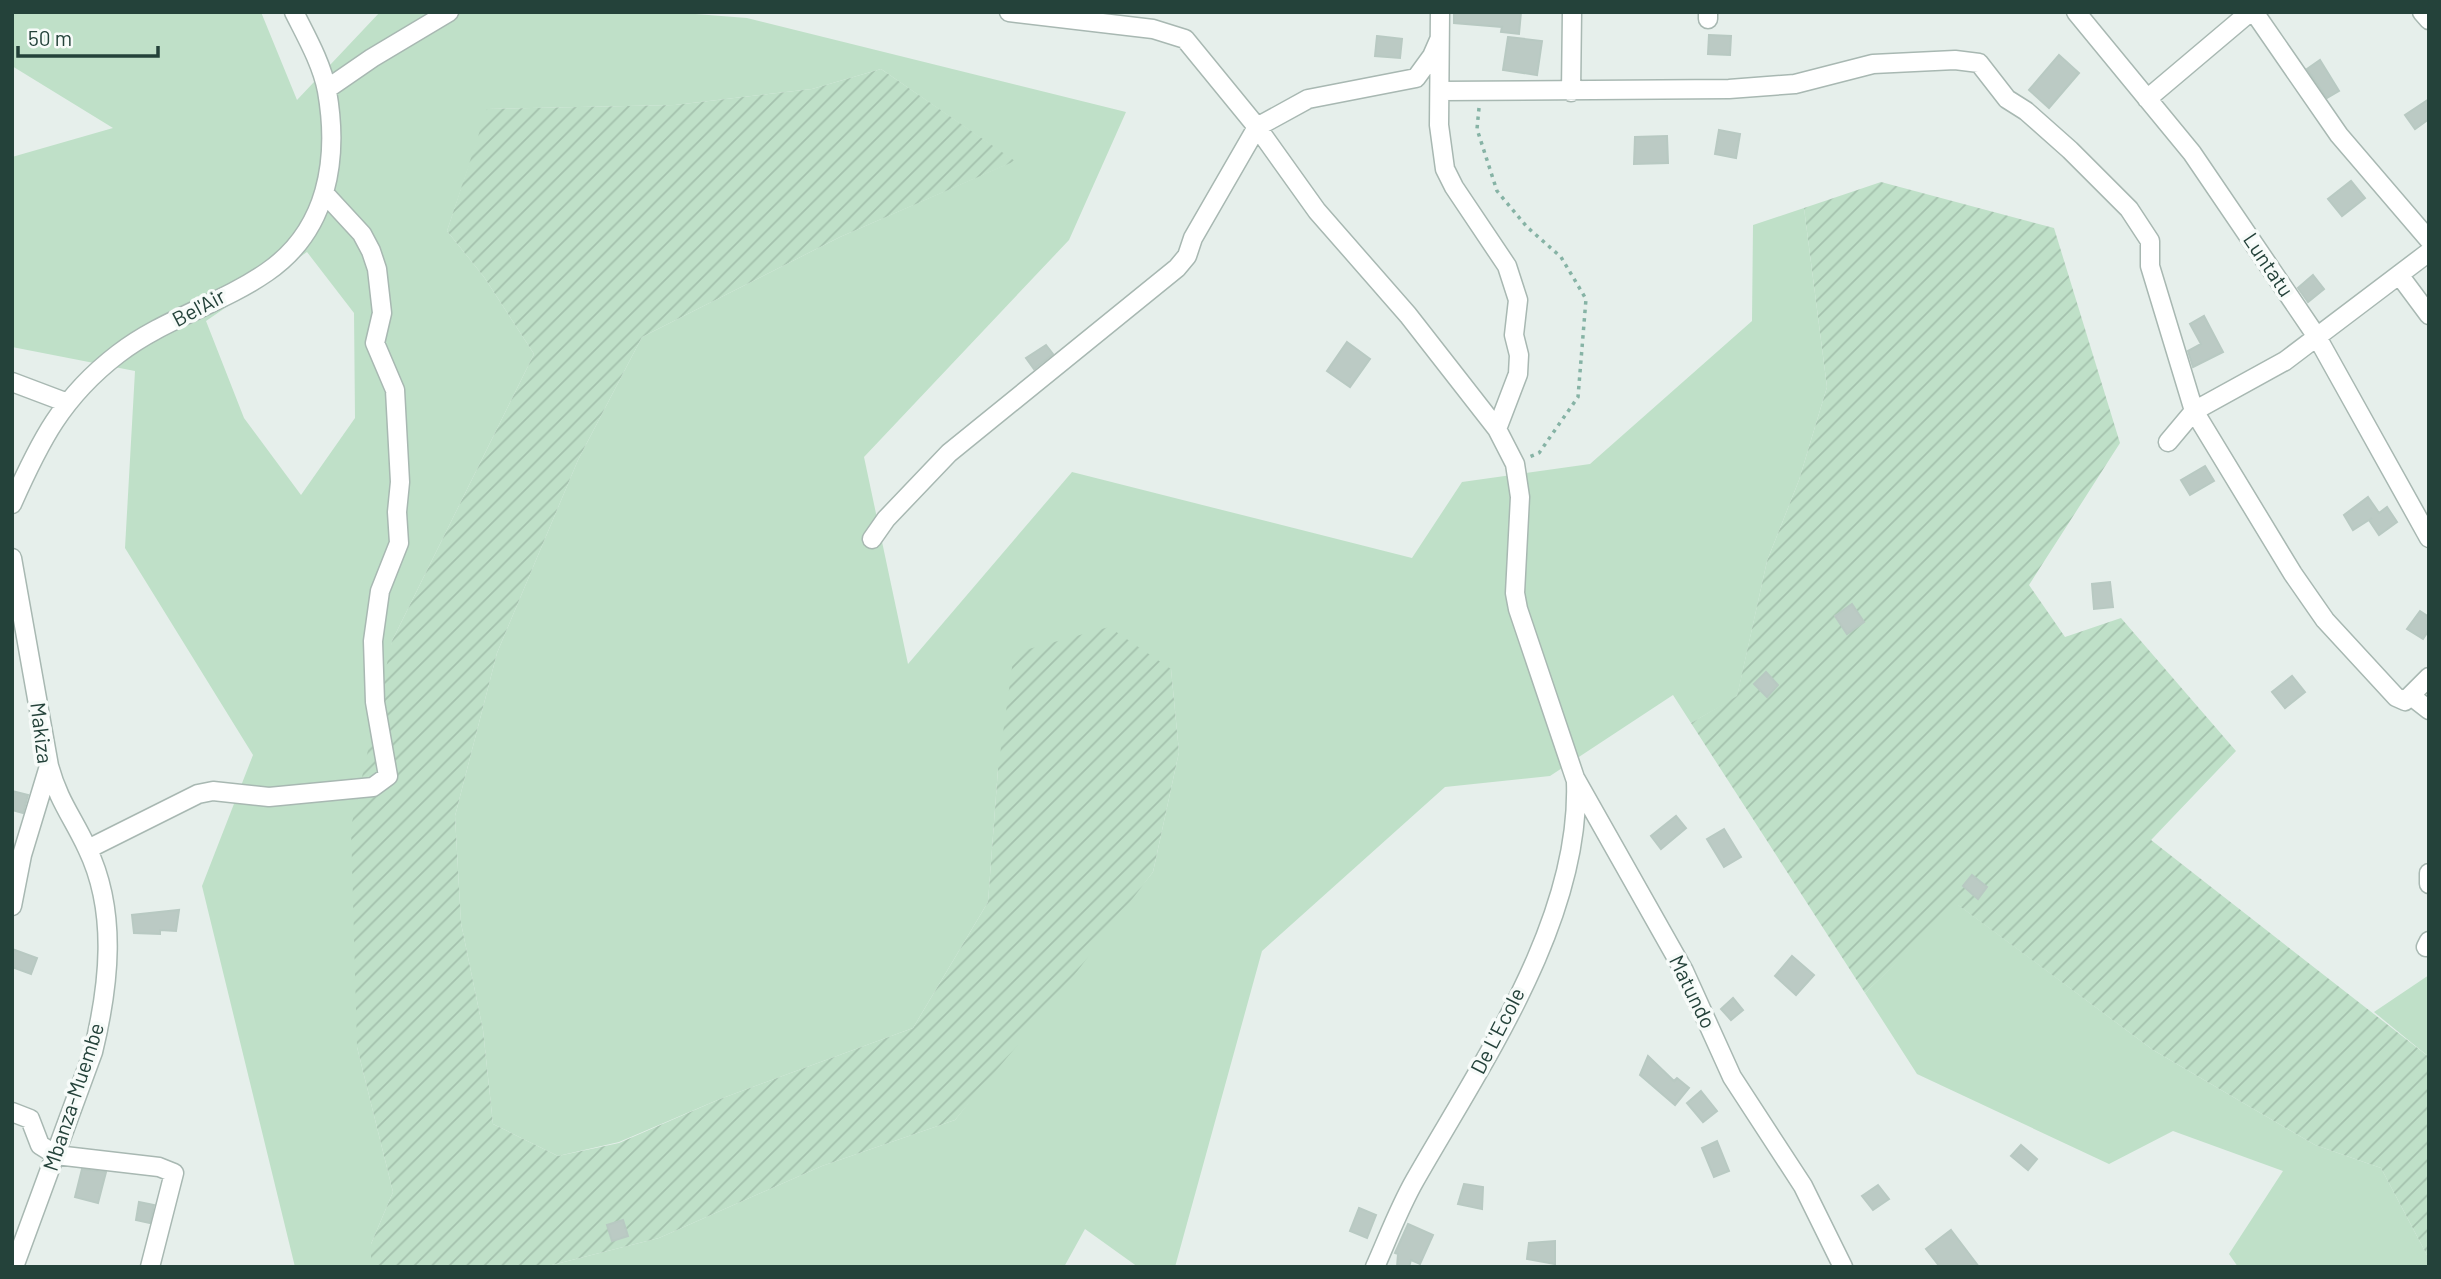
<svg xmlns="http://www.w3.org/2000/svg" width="2441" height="1279" viewBox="0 0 2441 1279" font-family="Barlow,sans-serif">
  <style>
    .grass { fill: #bfe0c8; fill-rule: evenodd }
    .garden { fill: url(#garden-furrows) }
    .building { fill: #bbcac4; stroke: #b8c9c2; stroke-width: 2 }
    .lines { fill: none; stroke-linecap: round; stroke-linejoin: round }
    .minor-casing { stroke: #a8b8b2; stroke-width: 21 }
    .path { stroke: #86b3a5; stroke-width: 3.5; stroke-dasharray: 3.5 5; stroke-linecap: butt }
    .minor { stroke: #fff; stroke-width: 18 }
    .labels { text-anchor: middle; stroke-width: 7; stroke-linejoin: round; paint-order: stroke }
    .street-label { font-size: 21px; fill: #24423a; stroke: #f7fbf9 }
  </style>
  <defs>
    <pattern id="garden-furrows" width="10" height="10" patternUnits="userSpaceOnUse" patternTransform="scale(1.75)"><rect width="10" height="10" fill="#bfe0c8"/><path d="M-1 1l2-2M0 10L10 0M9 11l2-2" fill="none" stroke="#a4c1ad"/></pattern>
  </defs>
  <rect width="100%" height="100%" fill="#e6efeb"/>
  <!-- grass -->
  <path class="grass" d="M12,12H261L297,100L380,12H670L747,18L1126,112L1069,240L864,457L908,664L1072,472L1412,558L1462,482L1590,464L1752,321L1753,225L1804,208L1827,387L1799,480L1767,561L1737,697L1691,723L1673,695L1550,776L1445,787L1262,951L1175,1267H1138L1085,1229L1064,1267H544L659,1238L822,1166L955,1120L1153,872L1179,752L1171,669L998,769L988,902L913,1028L720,1099L619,1142L558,1156L493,1124L483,1030L461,923L455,816L497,653L578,460L642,337L840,237L1014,161L881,69L812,89L675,105L488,109L447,231L484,277L534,354L392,641L357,1047L393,1192L371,1244V1267H295L202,886L253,755L125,548L135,371L12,347V157L113,128L12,66ZM307,252L354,313L355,418L301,495L244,418L206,321Z
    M1957,904L2153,1050L2315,1145L2381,1168L2429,1259V1267H2238L2229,1254L2283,1171L2173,1131L2109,1164L1917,1074L1865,993Z
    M2429,975V1057L2374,1012Z"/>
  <!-- garden -->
  <path class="garden" d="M881,69L1015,161L840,237L642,337L578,460L497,653L455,816L461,923L483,1030L493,1124L558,1156L619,1143L720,1099L913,1028L988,902L998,769L1014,653L1109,627L1171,669L1179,752L1153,872L1056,999L955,1120L822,1166L659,1238L544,1267H371V1244L393,1192L357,1047L351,827L392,641L534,354L484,277L447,231L487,109L675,105L812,89Z
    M1881,182L2054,228L2120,443L2029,585L2065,637L2121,618L2236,751L2151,840L2429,1057V1259L2381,1168L2315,1145L2153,1050L1958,905L1865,993L1691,723L1737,696L1767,561L1799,480L1827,387L1804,208Z"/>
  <!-- building -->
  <path class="building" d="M1454,12H1521L1519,34L1501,32L1502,27L1454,23Z
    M1709,35L1731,36L1730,55L1708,54Z
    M1377,36L1402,39L1400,58L1375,56Z
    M1508,37L1542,41L1537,75L1503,70Z
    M2059,55L2079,73L2049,108L2029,90Z
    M2320,60L2339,91L2327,98L2307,69Z
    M2429,99V119L2415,129L2405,115Z
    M1719,130L1740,134L1736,158L1715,154Z
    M1667,136L1668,163L1634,164L1635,137Z
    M2351,181L2365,198L2342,216L2328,199Z
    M2313,275L2324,289L2308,302L2298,288Z
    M2204,316L2223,352L2193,367L2188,351L2201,344L2190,324Z
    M1347,342L1370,359L1350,387L1327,371Z
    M1046,345L1053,354L1034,369L1026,358Z
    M2205,466L2214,481L2190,495L2181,480Z
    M2368,497L2379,513L2387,507L2397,522L2379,535L2369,520L2372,518L2353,530L2344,515Z
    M2110,582L2113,607L2094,609L2092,584Z
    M1852,604L1864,622L1847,634L1835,616Z
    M2420,611L2429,617V630L2423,639L2407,629Z
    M1766,672L1778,685L1767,697L1754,684Z
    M2292,676L2305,692L2285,708L2272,692Z
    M12,791L28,795L23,813L12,810Z
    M1676,816L1686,828L1661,849L1651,836Z
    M1724,829L1741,857L1724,867L1707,839Z
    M1972,875L1987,887L1978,899L1963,886Z
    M179,910L176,931L160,930V934L134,933L132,915Z
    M12,949L37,958L31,974L12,967Z
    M1792,956L1814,975L1796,995L1775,976Z
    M1733,998L1743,1010L1731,1020L1721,1009Z
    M1648,1056L1674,1081L1677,1078L1689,1088L1675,1105L1640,1075Z
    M1701,1091L1717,1111L1703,1122L1687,1103Z
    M1717,1141L1729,1171L1714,1177L1702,1148Z
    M2021,1145L2037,1159L2028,1170L2011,1156Z
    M82,1169L106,1172L98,1203L75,1197Z
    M1464,1184L1483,1187L1482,1209L1458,1204Z
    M1878,1185L1889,1199L1873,1210L1862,1196Z
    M139,1202L154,1205L150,1223L136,1220Z
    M1359,1208L1376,1215L1367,1238L1350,1231Z
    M623,1220L628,1236L612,1241L607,1225Z
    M1408,1224L1433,1235L1420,1264L1411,1260L1409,1267H1397L1398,1254L1395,1253Z
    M1951,1230L1979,1267H1940L1926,1249Z
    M1555,1241V1264L1527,1259L1529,1243Z"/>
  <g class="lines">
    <!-- minor casing -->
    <g class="minor-casing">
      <path id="minor" d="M1009,12L1153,29L1185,39L1257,127L1317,211L1408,315L1497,429L1515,464L1520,497L1515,593L1518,609L1575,778L1684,971L1732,1077L1803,1186L1843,1267
        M1440,12L1439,125L1445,169L1454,187L1507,266L1518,300L1514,335L1519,355L1518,374L1497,429
        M1708,12V19
        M2076,12L2192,153L2317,337L2429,538
        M2254,12L2339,135L2429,240
        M2422,12L2429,20
        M327,89L372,58L449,12
        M1441,91L1729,89L1795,84L1873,64L1955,60L1979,63L2007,99L2026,111L2070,150L2129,209L2150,241V266L2194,411L2293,574L2325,620L2396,697L2405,701L2429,677
        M1571,92L1572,12
        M2147,99L2250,12
        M2400,276L2429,315
        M12,382L65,402
        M2168,442L2194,411L2285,361L2429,252
        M12,504C40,441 62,397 118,354C163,319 221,304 267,272C328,230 339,159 327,91C322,64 306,36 294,12
        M872,539L886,519L949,453L1177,268L1187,256L1193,238L1257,127L1308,99L1416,78L1432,56L1439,40
        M12,558L49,766L22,855L12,906
        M2411,696L2429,710
        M88,849L198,794L213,791L269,797L373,787L388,776L375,702L373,641L380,591L399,543L397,512L400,482L395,390L375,343L382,313L377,269L371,251L362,234L326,195
        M2429,873V884
        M2426,947L2429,941
        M12,1112L30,1119L40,1145L56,1155L159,1167L174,1173L150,1267
        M14,1267L93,1052C109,986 118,912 87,848C72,816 59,802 49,766
        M1375,1267C1388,1238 1399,1208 1415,1180C1481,1064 1581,921 1576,782"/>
    </g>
    <!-- path -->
    <path class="path" d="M1479,108L1477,129L1497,191L1527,227L1561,257L1586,299L1578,397L1539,453L1529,457"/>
    <!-- minor -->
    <use href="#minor" class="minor"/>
  </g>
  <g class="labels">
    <!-- street labels -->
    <g class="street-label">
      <text transform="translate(2268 265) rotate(56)" y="7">Luntatu</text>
      <text transform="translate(199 308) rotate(-28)" y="7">Bel'Air</text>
      <text transform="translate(41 733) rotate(83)" y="7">Makiza</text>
      <text transform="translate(1692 992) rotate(64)" y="7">Matundo</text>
      <text transform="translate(1498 1031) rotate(-63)" y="7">De L'Ecole</text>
      <text transform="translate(74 1097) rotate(-72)" y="7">Mbanza-Muembe</text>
    </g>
  </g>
  <!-- border -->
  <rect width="2441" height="1279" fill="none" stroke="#24423a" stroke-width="28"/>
  <!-- scale -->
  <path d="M18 46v10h140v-10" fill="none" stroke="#24423a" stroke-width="3.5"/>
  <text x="28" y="46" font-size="21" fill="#24423a" stroke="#f7fbf9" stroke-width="5" paint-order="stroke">50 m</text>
</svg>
